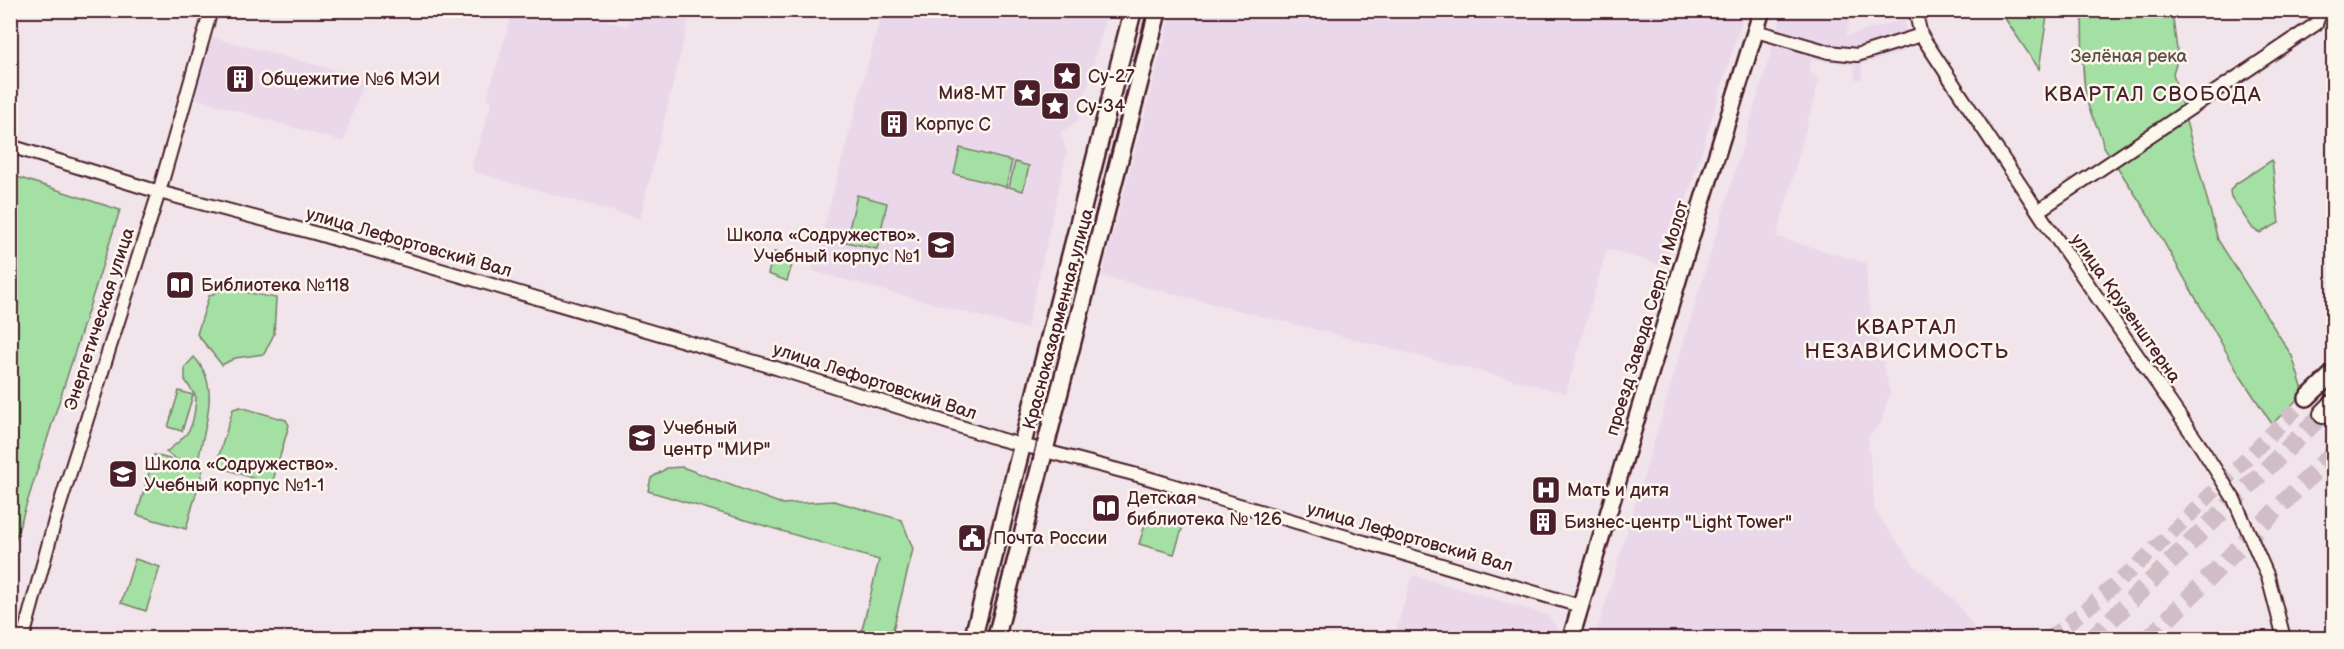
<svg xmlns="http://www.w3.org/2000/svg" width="2344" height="649" viewBox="0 0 2344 649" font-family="'Balsamiq Sans',sans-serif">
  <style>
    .built { fill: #ead8ea }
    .green { fill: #a4dfa4; stroke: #777f68; stroke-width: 1.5 }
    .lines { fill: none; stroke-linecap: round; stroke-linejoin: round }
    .tertiary-tunnel { stroke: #d0bdc5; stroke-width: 15; stroke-dasharray: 15 8; stroke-linecap: butt }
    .primary-tunnel { stroke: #d0bdc5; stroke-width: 18; stroke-dasharray: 18 9; stroke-linecap: butt }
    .minor-casing { stroke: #4a1f2b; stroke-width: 16 }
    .tertiary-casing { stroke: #4a1f2b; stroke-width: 20 }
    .secondary-casing { stroke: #4a1f2b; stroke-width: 21 }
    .primary-casing { stroke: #4a1f2b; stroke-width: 22 }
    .minor { stroke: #fbf7ec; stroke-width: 12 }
    .tertiary { stroke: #fbf7ec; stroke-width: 15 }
    .secondary { stroke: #fbf7ec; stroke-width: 16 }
    .primary { stroke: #fbf7ec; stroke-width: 18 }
    .tram { stroke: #4a1f2b; stroke-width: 1.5 }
    .labels { text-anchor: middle; stroke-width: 5; stroke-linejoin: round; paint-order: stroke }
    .park-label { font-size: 18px; fill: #604f49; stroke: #fbf7ec }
    .poi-label { font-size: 18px; fill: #4a1f2b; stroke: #fbf7ec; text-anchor: start }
    .street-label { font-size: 18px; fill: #4a1f2b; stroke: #fbf7ec }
    .quarter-label { font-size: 21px; letter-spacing: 1.5px; fill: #4a1f2b; stroke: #fbf7ec }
  </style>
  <rect width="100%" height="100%" fill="#f1e5eb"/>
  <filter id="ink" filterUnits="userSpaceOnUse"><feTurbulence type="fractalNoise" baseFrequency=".0167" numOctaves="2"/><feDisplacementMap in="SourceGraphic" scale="12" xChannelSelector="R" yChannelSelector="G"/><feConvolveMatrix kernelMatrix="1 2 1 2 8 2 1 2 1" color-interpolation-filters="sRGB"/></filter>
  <g filter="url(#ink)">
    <!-- built -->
    <path class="built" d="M1172,10H1745V11L1666,266L1607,249L1566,393L1102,276Z
      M513,11H564L627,26L631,11H691L640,219L474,172L472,165L492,101L487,98Z
      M882,11H1108L1078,121L1061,132L1067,153L1027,329L812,271Z
      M1783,11H1853L1846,36L1905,19L1904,52L1862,64V79H1855L1854,65L1812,59L1809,71L1819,80L1777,237L1866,263L1868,301L1890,392L1881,424L1868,437L1875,511L1914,565L1955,600L1981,638H1595Z
      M212,37L365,78L343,142L194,98Z
      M1412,575L1548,615L1557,628L1554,638H1394Z"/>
    <!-- green -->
    <path class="green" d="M2007,11L2047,16L2039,69L2006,20Z
      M2082,11H2172L2178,58L2173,73L2218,240L2292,356L2304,393L2272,424L2239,374L2146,211L2103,145C2101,129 2090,117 2087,101C2081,72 2083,40 2082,11Z
      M960,148L1012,161L1006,187L954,174Z
      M2272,160L2279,223L2260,233L2253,229L2231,197L2230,191L2234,185Z
      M1015,162L1029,166L1023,191L1009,187Z
      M11,175L120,210L11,553L10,175Z
      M857,195L887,203L877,249L846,242Z
      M774,252L794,258L787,281L768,274Z
      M224,288L276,298L274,334L264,354L235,358L222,365L197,334L209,296Z
      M194,357C222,387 204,426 198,462L186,464L203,469L186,529L137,515L154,455L181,462L166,452C191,433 194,428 196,397L185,380V367Z
      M179,391L193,395L182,431L168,427Z
      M240,407L286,420L289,425L273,481L266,483L220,467L217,462L233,409Z
      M682,467L782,504L834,501L902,520L913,549L891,638H860L879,560L648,491L651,478L667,468Z
      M1148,515L1183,526L1174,554L1139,544Z
      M135,559L160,567L146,611L121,603Z"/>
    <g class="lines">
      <!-- tertiary-tunnel -->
      <path class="tertiary-tunnel" d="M2049,638C2143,568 2224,480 2307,398"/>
      <!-- primary-tunnel -->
      <path class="primary-tunnel" d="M2092,638L2323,414
        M2149,638L2334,452"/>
      <!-- minor casing -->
      <g class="minor-casing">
        <path id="minor" d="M1915,10L1921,35L2045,222L2201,447L2234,499L2268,577L2284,638
          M1756,31L1829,52L1857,55L1921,35
          M10,146L159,192L318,234L776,368L999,439L1141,476L1580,606
          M2038,211L2316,24L2321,10
          M23,638L55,520L159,192L211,10"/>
      </g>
      <!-- tertiary casing -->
      <g class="tertiary-casing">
        <path id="tertiary" d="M2307,398L2334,372
          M1571,638L1684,260L1762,10"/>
      </g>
      <!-- secondary casing -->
      <g class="secondary-casing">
        <path id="secondary" d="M973,638L1133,10
          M996,638L1158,10"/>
      </g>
      <!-- primary casing -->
      <g class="primary-casing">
        <path id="primary" d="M2323,414L2334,403"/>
      </g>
      <!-- minor -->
      <use href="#minor" class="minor"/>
      <!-- tertiary -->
      <use href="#tertiary" class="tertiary"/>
      <!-- secondary -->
      <use href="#secondary" class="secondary"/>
      <!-- primary -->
      <use href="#primary" class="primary"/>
      <!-- tram -->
      <path class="tram" d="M987,638L1147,10"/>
    </g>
  </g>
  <!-- icons -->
  <defs>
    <g id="sight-square" transform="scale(1.5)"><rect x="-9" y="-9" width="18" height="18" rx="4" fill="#4a1f2b" stroke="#fbf7ec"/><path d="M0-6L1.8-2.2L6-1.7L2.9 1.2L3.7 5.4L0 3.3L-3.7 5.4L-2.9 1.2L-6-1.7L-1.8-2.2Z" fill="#fff"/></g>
    <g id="building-square" transform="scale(1.5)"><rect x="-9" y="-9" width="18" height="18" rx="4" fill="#4a1f2b" stroke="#fbf7ec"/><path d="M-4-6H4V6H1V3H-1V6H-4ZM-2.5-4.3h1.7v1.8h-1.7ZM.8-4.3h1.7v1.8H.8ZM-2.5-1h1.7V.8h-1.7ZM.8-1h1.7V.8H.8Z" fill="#fff"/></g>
    <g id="school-square" transform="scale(1.5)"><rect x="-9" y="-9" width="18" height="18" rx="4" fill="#4a1f2b" stroke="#fbf7ec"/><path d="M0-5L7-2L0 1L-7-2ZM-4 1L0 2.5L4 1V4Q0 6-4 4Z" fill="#fff"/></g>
    <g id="library-square" transform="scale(1.5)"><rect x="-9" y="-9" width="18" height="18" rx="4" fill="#4a1f2b" stroke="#fbf7ec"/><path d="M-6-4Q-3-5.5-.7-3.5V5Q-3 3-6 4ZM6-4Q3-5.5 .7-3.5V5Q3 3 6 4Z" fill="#fff"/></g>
    <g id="hospital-square" transform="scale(1.5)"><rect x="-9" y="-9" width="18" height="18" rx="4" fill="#4a1f2b" stroke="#fbf7ec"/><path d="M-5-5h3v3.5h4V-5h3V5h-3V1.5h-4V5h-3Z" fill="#fff"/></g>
    <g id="civic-square" transform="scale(1.5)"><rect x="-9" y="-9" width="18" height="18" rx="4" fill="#4a1f2b" stroke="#fbf7ec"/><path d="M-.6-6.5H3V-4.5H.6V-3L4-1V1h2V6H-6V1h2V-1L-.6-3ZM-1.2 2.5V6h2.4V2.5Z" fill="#fff"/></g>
  </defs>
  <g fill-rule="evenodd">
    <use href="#sight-square" x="1067" y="76"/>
    <use href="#building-square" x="240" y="79"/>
    <use href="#sight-square" x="1027" y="93"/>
    <use href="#sight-square" x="1055" y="106"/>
    <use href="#building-square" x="894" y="124"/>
    <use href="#school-square" x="941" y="245"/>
    <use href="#library-square" x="180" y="285"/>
    <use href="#school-square" x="642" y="438"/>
    <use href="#school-square" x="123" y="474"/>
    <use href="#hospital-square" x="1546" y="490"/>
    <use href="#library-square" x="1106" y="508"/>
    <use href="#building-square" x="1543" y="522"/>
    <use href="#civic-square" x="972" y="538"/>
  </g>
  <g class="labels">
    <!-- park labels -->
    <g class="park-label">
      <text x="2129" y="62">Зелёная река</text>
    </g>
    <!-- poi labels -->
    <g class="poi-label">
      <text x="1088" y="82">Су-27</text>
      <text x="261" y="85">Общежитие №6 МЭИ</text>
      <text x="1006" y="99" text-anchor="end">Ми8-МТ</text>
      <text x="1076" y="112">Су-34</text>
      <text x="915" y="130">Корпус С</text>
      <text x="920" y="241" text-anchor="end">Школа «Содружество».<tspan x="920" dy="21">Учебный корпус №1</tspan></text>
      <text x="201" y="291">Библиотека №118</text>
      <text x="663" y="434">Учебный<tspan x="663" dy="21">центр "МИР"</tspan></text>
      <text x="144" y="470">Школа «Содружество».<tspan x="144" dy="21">Учебный корпус №1-1</tspan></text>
      <text x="1567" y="496">Мать и дитя</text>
      <text x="1127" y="504">Детская<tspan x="1127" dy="21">библиотека № 126</tspan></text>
      <text x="1564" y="528">Бизнес-центр "Light Tower"</text>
      <text x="993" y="544">Почта России</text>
    </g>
    <!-- street labels -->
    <g class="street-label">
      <text transform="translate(409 242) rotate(16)" y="6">улица Лефортовский Вал</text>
      <text transform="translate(2126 308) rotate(55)" y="6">улица Крузенштерна</text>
      <text transform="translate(1647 318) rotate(-73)" y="6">проезд Завода Серп и Молот</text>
      <text transform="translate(99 319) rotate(-72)" y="6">Энергетическая улица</text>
      <text transform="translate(1058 319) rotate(-75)" y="6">Красноказарменная улица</text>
      <text transform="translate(875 381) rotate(18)" y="6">улица Лефортовский Вал</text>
      <text transform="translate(1410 537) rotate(16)" y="6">улица Лефортовский Вал</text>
    </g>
    <!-- quarter labels -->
    <g class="quarter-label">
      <text x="2153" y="101">КВАРТАЛ СВОБОДА</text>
      <text x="1907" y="334">КВАРТАЛ<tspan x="1907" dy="24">НЕЗАВИСИМОСТЬ</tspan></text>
    </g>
  </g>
  <!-- margin -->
  <rect width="2344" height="649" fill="none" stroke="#fbf7ec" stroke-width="36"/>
  <rect x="18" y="18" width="2308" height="613" fill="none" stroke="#4a1f2b" stroke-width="2" filter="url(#ink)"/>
</svg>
